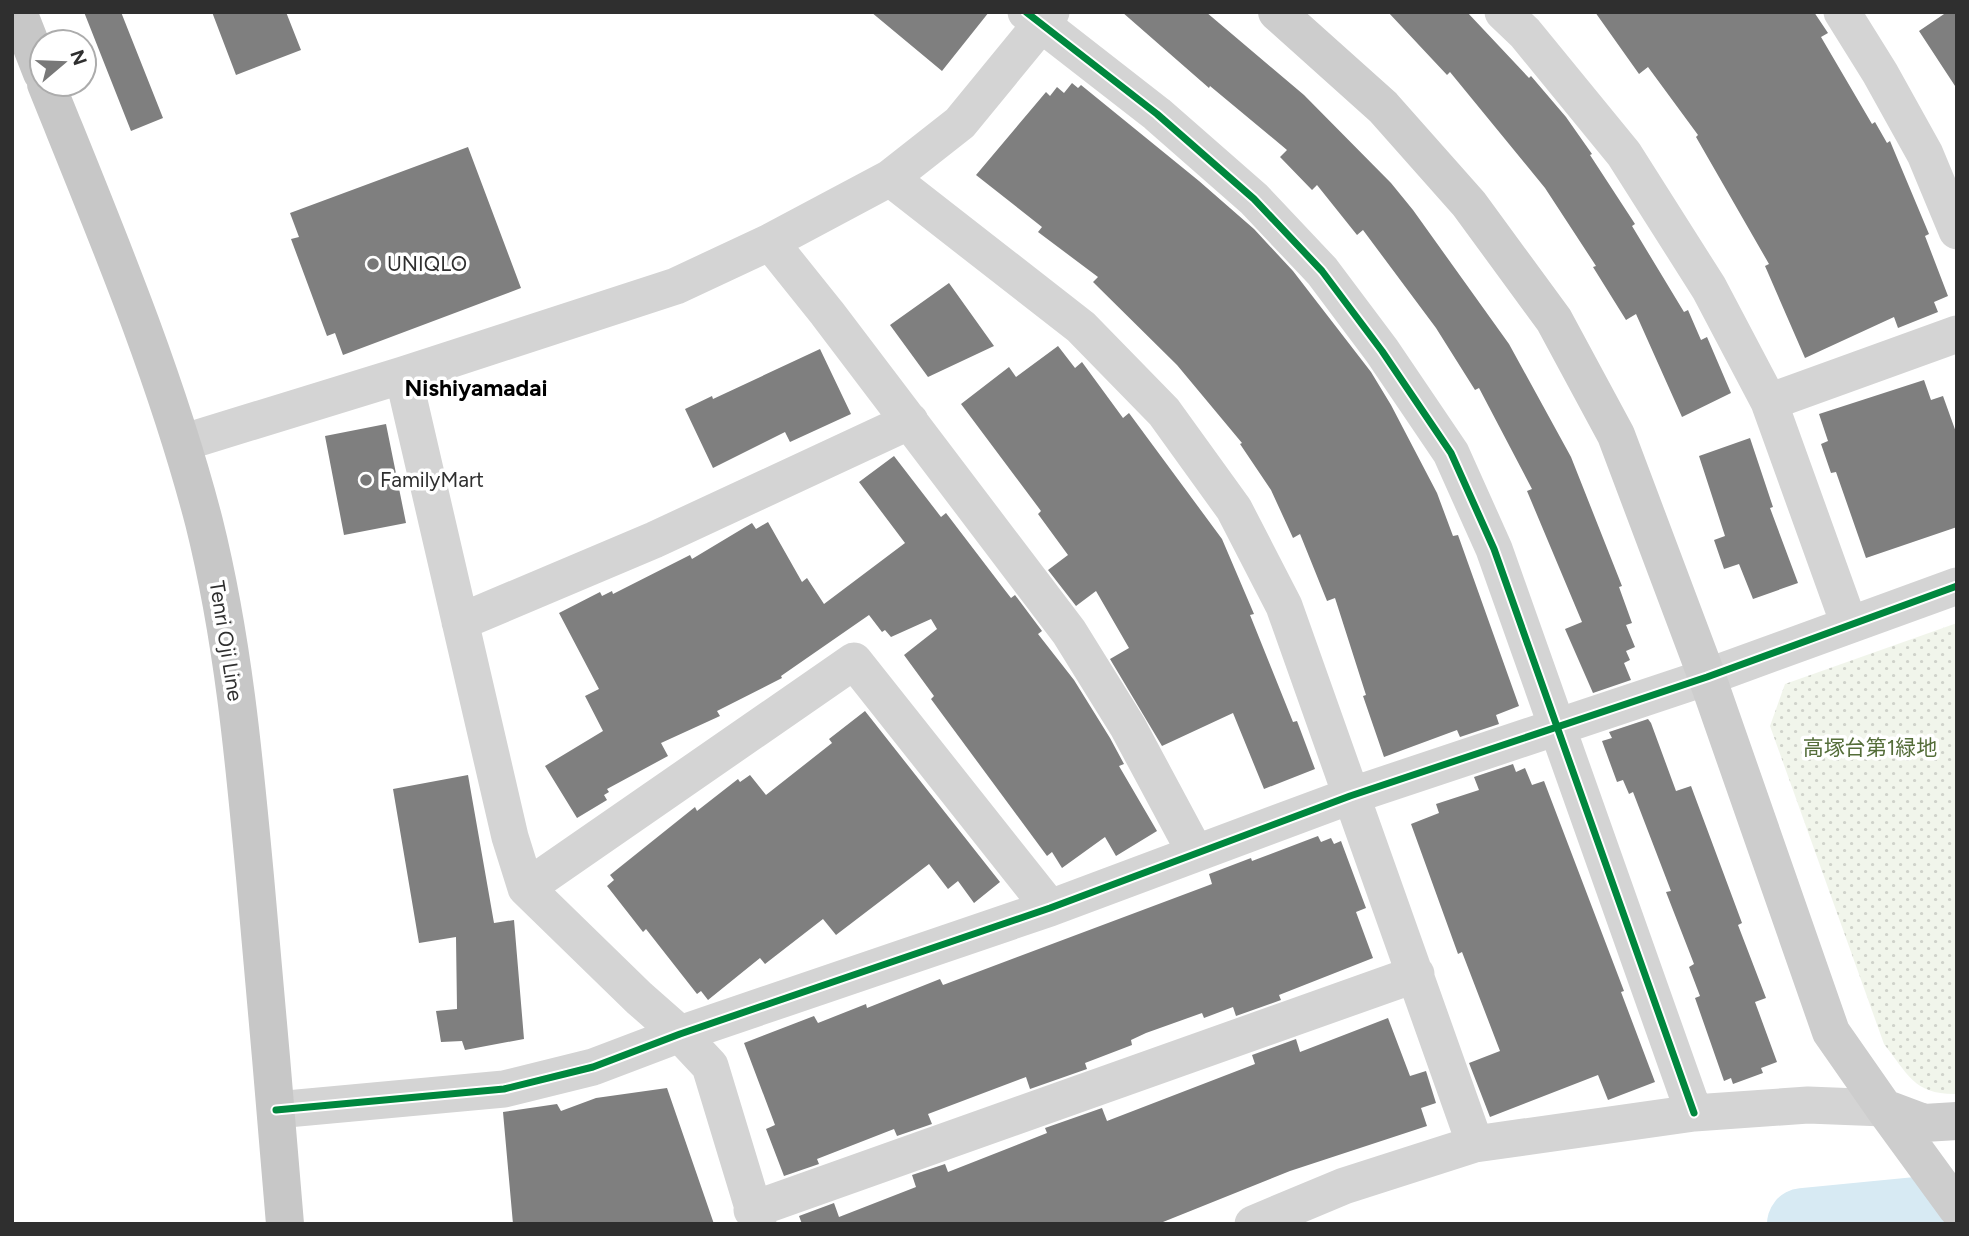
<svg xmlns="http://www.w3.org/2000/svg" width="1969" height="1236" viewBox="0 0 1969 1236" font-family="Figtree,'Noto Sans JP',sans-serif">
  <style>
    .park { fill: url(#park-dots) }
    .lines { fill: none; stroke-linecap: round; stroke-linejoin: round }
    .river { stroke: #d7eaf3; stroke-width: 72 }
    .building { fill: #7f7f7f }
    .street { stroke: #d4d4d4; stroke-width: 37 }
    .secondary { stroke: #cdcdcd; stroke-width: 38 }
    .primary { stroke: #c7c7c7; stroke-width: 38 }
    .cycleway-casing { stroke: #fff; stroke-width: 11 }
    .cycleway { stroke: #00873e; stroke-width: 7 }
    .poi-dot { fill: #787878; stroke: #fff; stroke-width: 2.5 }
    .labels { text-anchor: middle; stroke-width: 7; stroke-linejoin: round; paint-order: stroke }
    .poi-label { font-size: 21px; fill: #2f2f2f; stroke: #fff; text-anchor: start }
    .street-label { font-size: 21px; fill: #2f2f2f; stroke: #fff }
    .park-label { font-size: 21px; fill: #546d39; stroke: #fff }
    .neighbourhood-label { font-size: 23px; font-weight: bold; fill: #000; stroke: #fff }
  </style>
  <defs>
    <pattern id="park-dots" width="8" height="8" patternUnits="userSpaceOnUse" patternTransform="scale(1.75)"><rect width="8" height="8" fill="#f1f5eb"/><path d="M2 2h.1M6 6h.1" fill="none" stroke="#cfd2ca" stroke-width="1.8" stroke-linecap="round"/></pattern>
  </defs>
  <rect width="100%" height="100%" fill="#fff"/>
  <!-- park -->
  <path class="park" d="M1957,623V1094C1914,1095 1908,1074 1884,1044L1770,726L1785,684Z"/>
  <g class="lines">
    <!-- river -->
    <path class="river" d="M1803,1224L1957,1209"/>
  </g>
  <!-- building -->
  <path class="building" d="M84,12H121L163,118L131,131Z
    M212,12H286L301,50L236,75Z
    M871,12H989L942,71Z
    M1122,12H1206L1304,95L1391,183L1413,210L1509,344L1571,457L1622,586L1619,587L1632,623L1626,625L1635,647L1626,651L1630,660L1624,663L1631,680L1593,693L1565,629L1582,622L1527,491L1532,489L1479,388L1475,390L1436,328L1363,230L1357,235L1317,185L1312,190L1280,157L1287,150L1210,86L1209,88Z
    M1388,12H1467L1529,78L1531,76L1566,117L1592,154L1590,155L1635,224L1632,226L1684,312L1688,310L1701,340L1707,337L1731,393L1682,417L1636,314L1626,320L1593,267L1596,266L1545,188L1450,72L1447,75Z
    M1595,12H1814L1828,33L1821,37L1872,124L1875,122L1887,143L1890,141L1929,234L1925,236L1948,296L1934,302L1938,312L1898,328L1894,317L1805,358L1765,266L1769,264L1696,137L1698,135L1648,67L1639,74Z
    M1947,12H1957V89L1919,31Z
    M1072,83L1078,88L1081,85L1199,181L1254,229L1293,271L1371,372L1391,405L1437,493L1453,536L1458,535L1519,706L1496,715L1499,724L1460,737L1457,730L1384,757L1363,696L1366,695L1335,598L1327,601L1300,534L1293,538L1271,490L1240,444L1242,443L1177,365L1093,282L1098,277L1038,232L1042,227L976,175L1046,92L1050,96L1057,87L1064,93Z
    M468,147L521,288L343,355L335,333L327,336L291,239L299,237L290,213Z
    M949,283L994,346L928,377L890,325Z
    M1058,346L1075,368L1082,362L1123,418L1129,413L1222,539L1254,614L1250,615L1293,722L1297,721L1315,769L1264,789L1233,713L1162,746L1110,659L1129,648L1096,591L1076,606L1048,570L1068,555L1038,514L1041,511L961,404L1009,367L1016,377Z
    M820,349L851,414L790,442L785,432L713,468L685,409L712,396L713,399Z
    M1924,380L1931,400L1943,396L1957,435V527L1866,558L1836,472L1831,473L1821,444L1828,441L1819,414Z
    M386,424L406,523L344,535L325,436Z
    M1750,438L1773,507L1770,508L1798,583L1753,599L1739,564L1724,569L1714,540L1725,536L1699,456Z
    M894,456L941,517L946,513L1004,589L1011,598L1015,595L1042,631L1038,634L1074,680L1110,738L1124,764L1119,766L1157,831L1116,856L1105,837L1062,868L1052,852L1047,856L931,699L934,696L904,655L937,629L931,619L891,637L885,630L882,632L869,615L781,676L782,678L717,711L720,716L661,743L668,756L607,789L609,792L604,795L607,800L577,818L545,766L603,731L585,696L599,689L559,613L600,592L602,596L612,591L613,594L690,555L692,559L752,523L756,529L768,522L802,582L807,578L824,604L905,543L859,482Z
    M865,711L1000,882L974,903L958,881L948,889L929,864L836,935L823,919L765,964L760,958L708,1000L701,991L697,994L646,929L643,932L607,886L614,880L610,875L695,807L697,811L738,779L740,782L750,775L766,795L832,743L829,739Z
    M1648,719L1651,723L1676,791L1691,786L1742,923L1738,925L1766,998L1755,1002L1777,1062L1761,1068L1763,1073L1733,1084L1731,1078L1724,1081L1695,998L1700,996L1689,967L1694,964L1666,892L1671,891L1633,792L1629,794L1623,780L1617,782L1602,741L1612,738L1609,732Z
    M1513,764L1516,772L1525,768L1532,785L1544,781L1624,991L1621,992L1655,1082L1608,1100L1598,1075L1490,1117L1469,1063L1500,1051L1462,952L1458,954L1411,824L1439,813L1436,804L1479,790L1474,777Z
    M468,775L494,923L514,920L524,1039L465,1050L462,1041L441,1042L436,1011L457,1009L456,937L419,943L393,789Z
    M1318,836L1321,842L1331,838L1334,844L1341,841L1366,908L1356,912L1373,958L1279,995L1281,1000L1236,1016L1233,1007L1204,1018L1202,1013L1146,1033L1131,1040L1132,1045L1085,1063L1087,1069L1030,1089L1026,1077L928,1114L932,1124L897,1136L894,1129L817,1159L819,1164L784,1176L766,1129L775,1125L744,1043L814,1016L818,1023L866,1004L867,1008L940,979L943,985L1212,884L1209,874L1251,858L1252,861Z
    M1388,1018L1410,1076L1426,1071L1436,1103L1421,1108L1427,1126L1290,1171L1158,1224H802L799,1216L834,1203L839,1217L916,1187L912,1175L945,1164L948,1172L1047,1133L1045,1128L1102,1108L1107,1121L1255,1064L1252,1055L1296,1039L1300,1052Z
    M667,1088L714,1224H513L503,1112L557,1104L561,1111L596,1098Z"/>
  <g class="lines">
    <!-- street -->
    <path class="street" d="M1026,12L1157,114L1254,199L1322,271L1382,351L1451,453L1494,549L1694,1113
      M1503,12L1525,33L1624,154L1709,288L1769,402L1849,624
      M1842,12L1880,73L1925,154L1957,231
      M890,178L1081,327L1164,412L1234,509L1284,606L1475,1144
      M770,242L827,313L1069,632L1128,727L1195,852
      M403,375L510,837L526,888L639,998L680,1034L710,1066L758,1224
      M1769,402L1957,334
      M182,443L403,375L676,286L770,242L890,178L960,123L1051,12
      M460,622L654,540L910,421
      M526,888L854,661L1050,908
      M276,1110L504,1089L593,1067L680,1034L1050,908L1350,796L1707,677L1957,586
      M752,1210L1416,974
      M1253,1224L1344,1186L1475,1144L1694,1113L1808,1105L1884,1108"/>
    <!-- secondary -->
    <path class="secondary" d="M1277,12L1383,107L1469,204L1554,320L1616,435L1707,677L1831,1032L1884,1108
      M1957,1121L1924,1123L1884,1108L1957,1208"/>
    <!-- primary -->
    <path class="primary" d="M18,12L42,73
      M46,84C104,228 165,372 204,522C233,638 244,758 255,877C265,993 276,1108 285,1224"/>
    <!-- cycleway casing -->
    <g class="cycleway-casing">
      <path id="cycleway" d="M1026,12L1157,114L1254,199L1322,271L1382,351L1451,453L1494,549L1694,1113
        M276,1110L504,1089L593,1067L680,1034L1050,908L1350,796L1707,677L1957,586"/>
    </g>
    <!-- cycleway -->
    <use href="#cycleway" class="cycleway"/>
  </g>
  <!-- markers -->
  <g class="poi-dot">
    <circle cx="373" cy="264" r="7"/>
    <circle cx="366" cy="480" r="7"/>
  </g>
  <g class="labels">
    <!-- poi labels -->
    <g class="poi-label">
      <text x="387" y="271">UNIQLO</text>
      <text x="380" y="487">FamilyMart</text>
    </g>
    <!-- street labels -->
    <g class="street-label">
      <text transform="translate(226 641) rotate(81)" y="7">Tenri Oji Line</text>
    </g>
    <!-- park labels -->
    <g class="park-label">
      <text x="1870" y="755">高塚台第1緑地</text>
    </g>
    <!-- neighbourhood labels -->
    <g class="neighbourhood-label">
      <text x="476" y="396">Nishiyamadai</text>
    </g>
  </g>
  <!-- border -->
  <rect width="1969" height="1236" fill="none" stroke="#2f2f2f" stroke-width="28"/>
  <!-- north arrow -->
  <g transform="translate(63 63) rotate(71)"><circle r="33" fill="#ffffff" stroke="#acacac" stroke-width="2"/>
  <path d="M0-5L12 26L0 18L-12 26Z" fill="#787878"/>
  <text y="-10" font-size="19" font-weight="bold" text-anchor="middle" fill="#2f2f2f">N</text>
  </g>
</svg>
